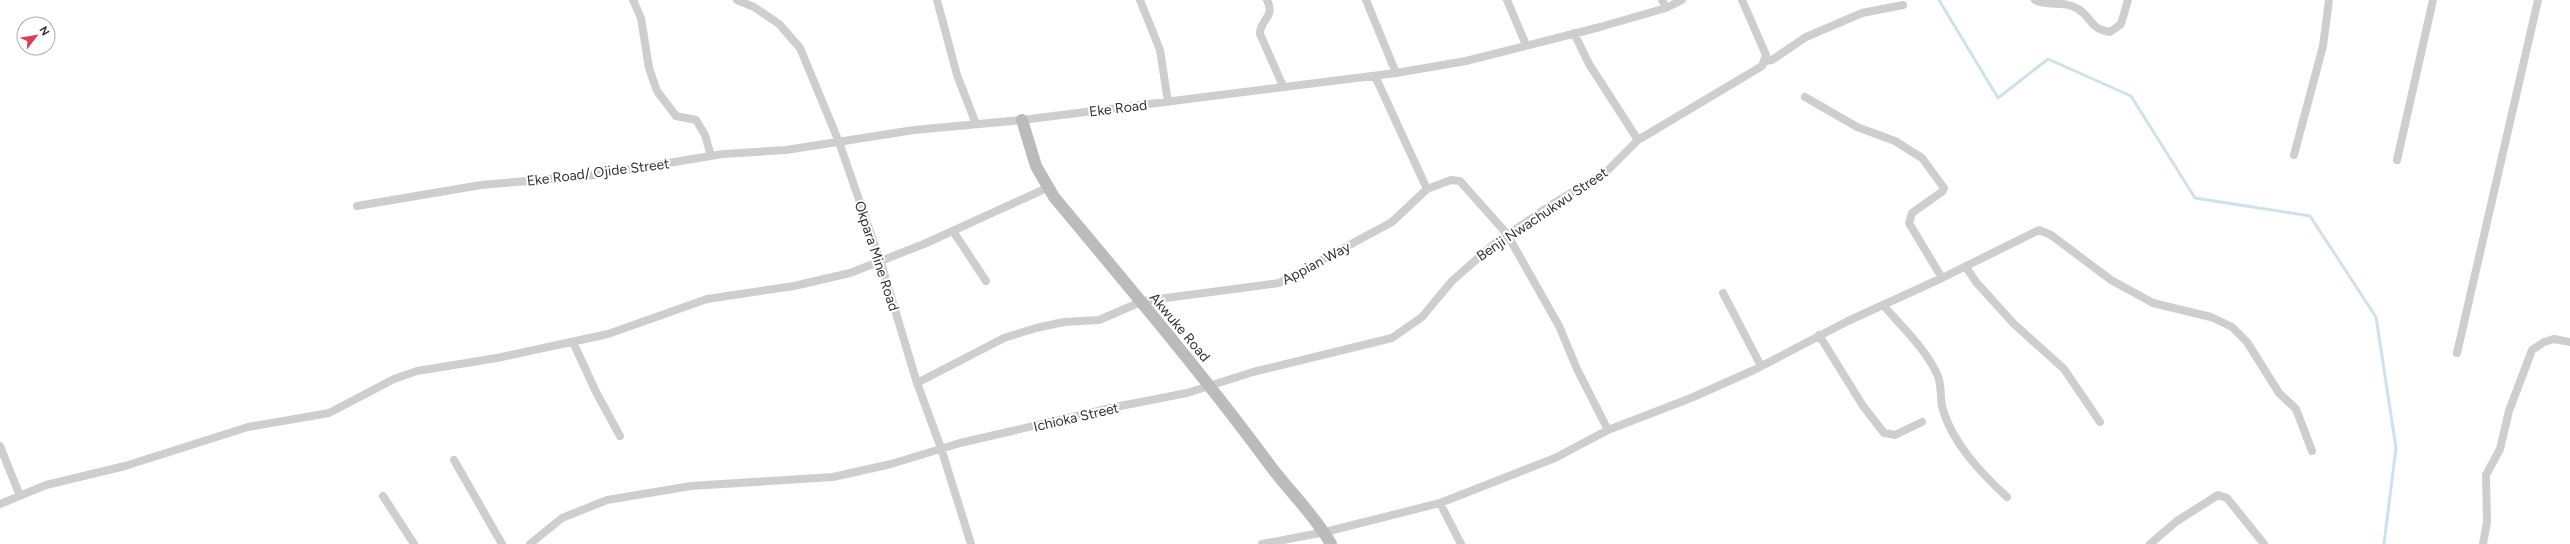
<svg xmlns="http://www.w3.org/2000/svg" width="2570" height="544" viewBox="0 0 2570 544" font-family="Figtree,sans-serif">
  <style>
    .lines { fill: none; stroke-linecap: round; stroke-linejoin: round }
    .stream { stroke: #cee2ec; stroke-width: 3 }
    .minor { stroke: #cecece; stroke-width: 8 }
    .secondary { stroke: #bbb; stroke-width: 12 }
    .labels { text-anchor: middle; stroke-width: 4; stroke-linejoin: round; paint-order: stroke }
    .street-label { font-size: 14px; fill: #313131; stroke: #fff }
  </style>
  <rect width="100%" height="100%" fill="#fff"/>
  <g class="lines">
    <!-- stream -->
    <path class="stream" d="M1939,0L1998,98L2048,59L2131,96L2195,198L2310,216L2376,317L2396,448L2384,544"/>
    <!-- minor -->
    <path class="minor" d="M633,0L641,18L649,68L657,91L676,116L696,120L705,135L711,156
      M737,0L754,7L779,24L800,48L839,142L880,260L917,383L941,448L971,544
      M937,0L957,75L976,124
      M1140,0L1160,50L1168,102
      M1267,0C1276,18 1259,20 1260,34L1283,86
      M1366,0L1396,73
      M1507,0L1526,45
      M1662,0L1666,8
      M2035,0C2048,7 2065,0 2078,9C2093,18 2088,28 2110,32L2121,24L2128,0
      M1574,33L1589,64L1638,140
      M1766,61L1772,60L1806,37L1862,13L1903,5
      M1375,76L1427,189
      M1805,97L1857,127L1895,141L1922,158L1944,188L1943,191L1912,213L1909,223L1942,278
      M2294,155L2323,46L2329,0
      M2397,160L2433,0
      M357,206L481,185L595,175L723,154L786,150L914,130L1022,120L1396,73L1466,61L1600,27L1666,8L1682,0
      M953,231L986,281
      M1966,267L1976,282L2014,324L2064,369L2100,422
      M1723,293L1761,366
      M1883,305C1902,327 1925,348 1937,374C1943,386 1939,398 1943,410C1953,444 1982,474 2007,497
      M1819,335L1863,406L1884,433L1895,435L1922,422
      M573,342L596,392L620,436
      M2457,353L2538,0
      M917,383L1004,338L1036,328L1064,322L1099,320L1143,301L1279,283L1392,222L1427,189L1451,180L1460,181L1507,234L1559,326L1577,369L1608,430
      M0,446L20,496
      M454,460L502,544
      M383,496L414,544
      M1440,503L1461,544
      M0,504L46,485L125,466L248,427L329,413L394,379L417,371L497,358L608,334L707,299L794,286L850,273L924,244L1047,188
      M530,544L562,518L607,500L691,486L833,477L891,464L960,443L1115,407L1187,393L1253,372L1392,338L1422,317L1452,281L1494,244L1551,205L1605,173L1638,140L1762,66L1766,55L1742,0
      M1262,544L1325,532L1440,503L1555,458L1608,430L1691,398L1754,370L1848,321L1942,278L2039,230L2051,235L2111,280L2153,303L2211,317L2232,327L2247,342L2279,393L2296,409L2312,451
      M2150,544L2177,521L2218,495L2227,498L2264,544
      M2483,544L2487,522L2486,475L2500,449L2509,411L2532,350L2544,342L2554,339L2570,342"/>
    <!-- secondary -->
    <path class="secondary" d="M1022,120L1036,166L1054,197C1128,286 1203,374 1272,468C1291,493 1316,517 1331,544"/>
  </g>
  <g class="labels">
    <!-- street labels -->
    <g class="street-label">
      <text transform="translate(1118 108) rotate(-7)" y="5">Eke Road</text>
      <text transform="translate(598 172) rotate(-7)" y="5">Eke Road/ Ojide Street</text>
      <text transform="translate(1542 214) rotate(-34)" y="5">Benji Nwachukwu Street</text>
      <text transform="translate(877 256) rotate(72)" y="5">Okpara Mine Road</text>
      <text transform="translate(1316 263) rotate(-28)" y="5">Appian Way</text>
      <text transform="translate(1180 327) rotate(50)" y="5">Akwuke Road</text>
      <text transform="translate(1076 417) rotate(-13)" y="5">Ichioka Street</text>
    </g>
  </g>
  <!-- north arrow -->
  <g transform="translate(36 36) rotate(59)"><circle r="19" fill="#ffffff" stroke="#adadad"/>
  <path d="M0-3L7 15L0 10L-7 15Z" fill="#dd3f56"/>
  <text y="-6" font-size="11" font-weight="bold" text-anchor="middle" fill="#313131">N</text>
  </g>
</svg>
